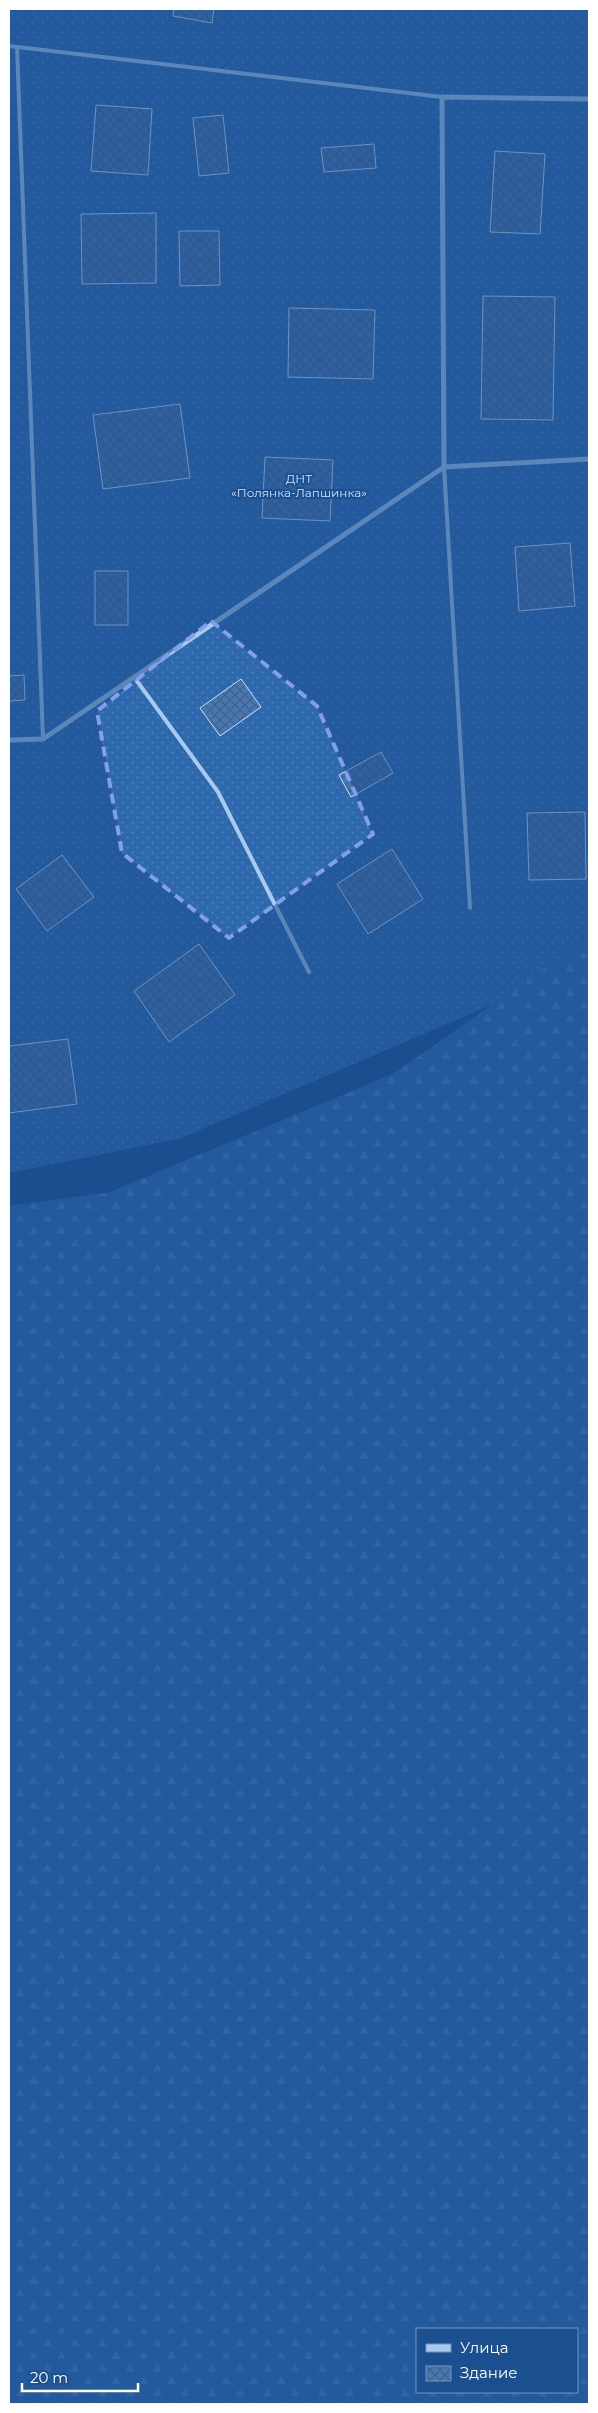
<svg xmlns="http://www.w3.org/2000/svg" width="598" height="2413" viewBox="0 0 598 2413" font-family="Montserrat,sans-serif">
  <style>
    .grass { fill: url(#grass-dots) }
    .forest { fill: url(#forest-firs); fill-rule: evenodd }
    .building { fill: url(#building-cross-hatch); stroke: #cfe3fa }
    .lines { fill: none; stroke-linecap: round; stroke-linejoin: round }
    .lane { stroke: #a9c9ee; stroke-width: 4 }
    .street { stroke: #a9c9ee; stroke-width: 5 }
    .marked { fill: none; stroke: #839eea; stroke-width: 4; stroke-dasharray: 10 6; stroke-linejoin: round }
    .labels { text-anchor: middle; stroke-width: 4; stroke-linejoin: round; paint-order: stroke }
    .park-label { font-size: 12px; fill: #cfe3fa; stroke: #1b4f8f }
  </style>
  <defs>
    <pattern id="grass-dots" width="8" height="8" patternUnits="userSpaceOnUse" patternTransform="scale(1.25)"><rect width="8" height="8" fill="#2e69ad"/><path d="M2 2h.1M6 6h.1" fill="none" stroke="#4d80b9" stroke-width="1.8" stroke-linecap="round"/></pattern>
    <pattern id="forest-firs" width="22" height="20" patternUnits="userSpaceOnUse" patternTransform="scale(1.25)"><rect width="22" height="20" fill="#2e69ad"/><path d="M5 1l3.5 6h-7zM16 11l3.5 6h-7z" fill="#4d80b9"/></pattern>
    <pattern id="building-cross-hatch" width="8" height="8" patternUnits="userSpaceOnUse" patternTransform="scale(1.25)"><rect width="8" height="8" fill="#4478b7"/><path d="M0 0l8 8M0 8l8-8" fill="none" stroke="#486282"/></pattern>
  </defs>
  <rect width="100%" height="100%" fill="#1b4f8f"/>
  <!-- grass -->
  <path class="grass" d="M9,9H589V963L181,1138L9,1173Z"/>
  <!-- forest -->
  <path class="forest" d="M589,937V2404H9V1206L110,1192L393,1074ZM417,2329H577V2392H417Z"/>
  <!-- building -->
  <path class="building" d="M174,9H214L212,23L173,16Z
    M96,105L152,109L148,175L91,171Z
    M223,115L229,173L199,176L193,118Z
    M374,144L376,168L324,172L321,148Z
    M495,151L545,154L540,234L490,232Z
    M156,213V283L82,284L81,214Z
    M179,231H219L220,285L180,286Z
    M483,296L555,297L553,420L481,419Z
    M289,308L375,310L373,379L288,377Z
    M180,404L190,478L103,489L93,415Z
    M265,457L333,460L330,521L262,518Z
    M570,543L575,606L519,611L515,547Z
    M95,571H128V625H95Z
    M24,675L25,700L9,701V676Z
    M241,679L261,707L220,736L200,708Z
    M381,752L393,773L351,797L339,775Z
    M585,812L586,879L529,880L527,813Z
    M392,849L423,899L368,934L337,884Z
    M62,855L94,897L47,931L16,889Z
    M199,944L235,995L169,1042L134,991Z
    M68,1039L77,1104L9,1113V1046Z"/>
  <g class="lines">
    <!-- lane -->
    <path class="lane" d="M9,46L442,97
      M17,47L43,739
      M444,467L470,908
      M134,677L218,792L309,972"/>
    <!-- street -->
    <path class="street" d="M444,467L442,97L589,99
      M9,740L43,739L444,467L589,459"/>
  </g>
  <!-- marked area -->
  <path d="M0 0H598V2413H0ZM211,621L317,706L373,834L229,938L122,853L97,711Z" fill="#1b4f8f" fill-opacity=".55" fill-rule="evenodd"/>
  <path class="marked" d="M211,621L317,706L373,834L229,938L122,853L97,711Z"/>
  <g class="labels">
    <!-- park labels -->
    <g class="park-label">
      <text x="299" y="483">ДНТ<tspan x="299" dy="14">«Полянка-Лапшинка»</tspan></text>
    </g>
  </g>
  <!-- border -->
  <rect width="598" height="2413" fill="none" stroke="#ffffff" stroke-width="20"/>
  <!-- legend -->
  <rect x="416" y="2328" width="162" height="65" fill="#1b4f8f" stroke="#7695bc"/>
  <rect x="426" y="2344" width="25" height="8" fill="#a9c9ee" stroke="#7695bc"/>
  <text x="460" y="2353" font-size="15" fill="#ffffff">Улица</text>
  <rect x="426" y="2366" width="25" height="15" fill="url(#building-cross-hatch)" stroke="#7695bc"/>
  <text x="460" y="2378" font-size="15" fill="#ffffff">Здание</text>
  <!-- scale -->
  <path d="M22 2383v8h116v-8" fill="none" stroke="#ffffff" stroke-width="2.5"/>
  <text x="30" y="2383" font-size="15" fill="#ffffff" stroke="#1b4f8f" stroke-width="4" paint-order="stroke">20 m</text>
</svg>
